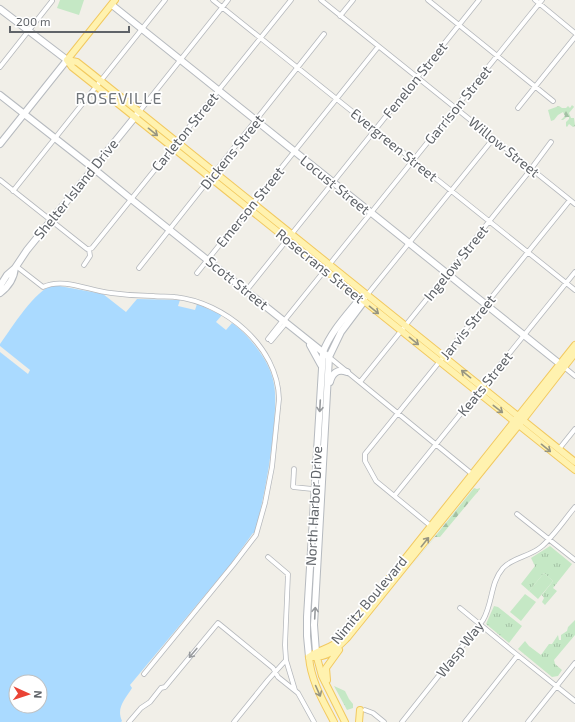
<svg xmlns="http://www.w3.org/2000/svg" width="575" height="722" viewBox="0 0 575 722" font-family="'Exo 2',sans-serif">
  <style>
    .grass { fill: url(#grass-tufts) }
    .forest { fill: url(#forest-firs) }
    .park { fill: #c5e8c5 }
    .water { fill: #aadaff; fill-rule: evenodd }
    .pier { fill: #f1efe8 }
    .lines { fill: none; stroke-linecap: round; stroke-linejoin: round }
    .street-casing { stroke: #b5b8bc; stroke-width: 5.5 }
    .secondary-casing { stroke: #b6babf; stroke-width: 8 }
    .primary-casing { stroke: #f2c960; stroke-width: 8 }
    .street { stroke: #fff; stroke-width: 4 }
    .secondary { stroke: #fff; stroke-width: 6 }
    .primary { stroke: #fff2af; stroke-width: 6 }
    .oneway { stroke: #979581 }
    .oneway2 { stroke: #979a9d }
    .labels { text-anchor: middle; stroke-width: 3.5; stroke-linejoin: round; paint-order: stroke }
    .street-label { font-size: 14px; fill: #5f6368; stroke: #fff }
    .quarter-label { font-size: 16px; letter-spacing: 1px; fill: #70757a; stroke: #fff }
  </style>
  <defs>
    <pattern id="grass-tufts" width="24" height="20" patternUnits="userSpaceOnUse"><rect width="24" height="20" fill="#c5e8c5"/><path d="M3 7l-1-3M5 7V3M7 7l1-3M15 17l-1-3M17 17v-4M19 17l1-3" fill="none" stroke="#a3c0a4"/></pattern>
    <pattern id="forest-firs" width="22" height="20" patternUnits="userSpaceOnUse"><rect width="22" height="20" fill="#c5e8c5"/><path d="M5 1l3.5 6h-7zM16 11l3.5 6h-7z" fill="#a3c0a4"/></pattern>
  </defs>
  <rect width="100%" height="100%" fill="#f1efe8"/>
  <!-- grass -->
  <path class="grass" d="M550,546L572,564L553,588L557,591L545,605L542,602L544,598L542,595L553,581L544,573L529,591L521,584L535,566L531,558Z
    M494,606L498,607L522,626L509,643L486,624Z
    M575,620V635L554,660L555,664L562,670L558,676L552,677L518,649L525,641L529,646L541,655L549,644H552L558,635L559,640H561V635L567,631L568,627Z
    M334,686L345,691L349,699L353,704V708L347,710Z"/>
  <!-- forest -->
  <path class="forest" d="M572,105L574,107L569,113L571,118H574L575,126L573,127L569,124L567,127L566,126V122L569,119V117H567L563,120H561L565,116L563,112L558,115L554,120L551,121L548,110L559,106L562,108H566L568,106L570,108Z
    M474,488L477,489L480,488V489L440,537H435L408,570Z"/>
  <!-- park -->
  <path class="park" d="M60,0H84L79,15L57,8Z
    M544,573L553,581L538,599L529,591Z
    M525,594L536,602L521,621L510,612Z"/>
  <!-- water -->
  <path class="water" d="M54,285L103,294L126,312L137,299L180,300L178,306L195,310L197,304L222,315L216,322L226,330L232,323C247,333 267,358 272,376C277,392 275,408 274,424C271,461 264,497 255,533H253L230,565L130,685L132,688C125,699 116,708 122,721L121,722H0V344C12,328 35,289 54,285ZM16,682H40V706H16Z"/>
  <!-- pier -->
  <path class="pier" d="M0,346L30,370L28,374L0,352Z"/>
  <g class="lines">
    <!-- street casing -->
    <g class="street-casing">
      <path id="street" d="M213,0L575,290
        M321,0L575,204
        M428,0L553,101
        M535,0L575,33
        M340,16L353,0
        M0,67L52,1
        M518,108L575,37
        M139,112L228,0
        M0,180L87,249H89
        M13,191L165,0
        M89,249L92,248L291,0
        M84,265L90,256L89,249
        M16,266L43,287C64,277 89,291 111,293C125,295 139,296 153,296C160,297 168,296 175,297C224,302 278,346 279,399L272,467L265,503L256,535L233,565L144,674
        M139,268L324,34
        M197,273L378,47
        M246,291L479,0
        M367,295L493,139
        M284,321L542,0
        M268,339L283,320
        M271,341L286,323
        M329,357L472,474
        M564,367L575,376
        M360,382L528,173L551,142
        M559,449L575,429
        M294,469L293,487L322,490
        M395,495L575,272
        M517,514L575,560
        M432,527L376,481L365,461V454L570,200
        M460,608L511,650L575,701
        M286,660L295,690
        M365,710L373,713L384,722
        M129,722L141,708L150,702L161,688L165,687L218,623L273,668L278,677L298,693L314,722
        M234,722L268,680L286,660L285,645L288,574L268,557
        M402,722L483,620C493,603 490,583 503,568C513,557 529,557 541,547C553,537 565,519 575,507
        M465,722L517,656
        M528,722L575,663"/>
    </g>
    <!-- secondary casing -->
    <g class="secondary-casing">
      <path id="secondary" d="M112,5L560,364
        M0,9L67,60L0,144
        M0,95L88,164L131,199L329,357
        M0,286L7,275L15,268L27,250L139,112
        M0,293C8,287 14,278 15,268
        M310,345L321,365
        M330,382C332,374 337,368 347,372
        M316,652L314,625L329,357L341,332L362,304L364,298
        M309,657L307,636V617L323,352C331,332 345,317 358,301L363,300"/>
    </g>
    <!-- primary casing -->
    <g class="primary-casing">
      <path id="primary" d="M67,60L72,67L96,86L575,470
        M67,60L77,62L91,73L575,462
        M67,60L115,0
        M316,654L322,676L345,722
        M309,657C319,649 331,649 341,639L575,345
        M309,657C328,658 334,651 347,638L526,416L575,353
        M309,657C311,681 323,701 334,722
        M327,680L326,668L339,650
        M359,722L360,710"/>
    </g>
    <!-- street -->
    <use href="#street" class="street"/>
    <!-- secondary -->
    <use href="#secondary" class="secondary"/>
    <!-- primary -->
    <use href="#primary" class="primary"/>
  </g>
  <!-- one-way arrows -->
  <defs><path id="oneway-shaft" d="M-6 0H5M1.5-3L5.5 0L1.5 3" fill="none" stroke-width="1.6" stroke-linecap="round" stroke-linejoin="round"/></defs>
  <g class="oneway">
    <use href="#oneway-shaft" transform="translate(153 132) rotate(39)"/>
    <use href="#oneway-shaft" transform="translate(374 310) rotate(39)"/>
    <use href="#oneway-shaft" transform="translate(414 341) rotate(39)"/>
    <use href="#oneway-shaft" transform="translate(466 374) rotate(-141)"/>
    <use href="#oneway-shaft" transform="translate(498 409) rotate(38)"/>
    <use href="#oneway-shaft" transform="translate(546 448) rotate(39)"/>
    <use href="#oneway-shaft" transform="translate(425 542) rotate(-51)"/>
    <use href="#oneway-shaft" transform="translate(318 691) rotate(66)"/>
  </g>
  <g class="oneway2">
    <use href="#oneway-shaft" transform="translate(320 406) rotate(93)"/>
    <use href="#oneway-shaft" transform="translate(315 613) rotate(-87)"/>
    <use href="#oneway-shaft" transform="translate(193 653) rotate(130)"/>
  </g>
  <g class="labels">
    <!-- street labels -->
    <g class="street-label">
      <text transform="translate(415 80) rotate(-51)" y="5">Fenelon Street</text>
      <text transform="translate(458 105) rotate(-51)" y="5">Garrison Street</text>
      <text transform="translate(185 132) rotate(-51)" y="5">Carleton Street</text>
      <text transform="translate(394 145) rotate(39)" y="5">Evergreen Street</text>
      <text transform="translate(504 147) rotate(39)" y="5">Willow Street</text>
      <text transform="translate(232 152) rotate(-51)" y="5">Dickens Street</text>
      <text transform="translate(335 185) rotate(39)" y="5">Locust Street</text>
      <text transform="translate(76 189) rotate(-51)" y="5">Shelter Island Drive</text>
      <text transform="translate(250 207) rotate(-51)" y="5">Emerson Street</text>
      <text transform="translate(456 263) rotate(-51)" y="5">Ingelow Street</text>
      <text transform="translate(320 266) rotate(39)" y="5">Rosecrans Street</text>
      <text transform="translate(237 283) rotate(39)" y="5">Scott Street</text>
      <text transform="translate(468 327) rotate(-51)" y="5">Jarvis Street</text>
      <text transform="translate(485 384) rotate(-51)" y="5">Keats Street</text>
      <text transform="translate(314 506) rotate(-87)" y="5">North Harbor Drive</text>
      <text transform="translate(369 600) rotate(-50)" y="5">Nimitz Boulevard</text>
      <text transform="translate(460 649) rotate(-52)" y="5">Wasp Way</text>
    </g>
    <!-- quarter labels -->
    <g class="quarter-label">
      <text x="119" y="104">ROSEVILLE</text>
    </g>
  </g>
  <!-- north arrow -->
  <g transform="translate(28 694) rotate(93)"><circle r="19" fill="#ffffff" stroke="#bfc1c3"/>
  <path d="M0-3L7 15L0 10L-7 15Z" fill="#ea4335"/>
  <text y="-6" font-size="11" font-weight="bold" text-anchor="middle" fill="#5f6368">N</text>
  </g>
  <!-- scale -->
  <path d="M10 26v6h119v-6" fill="none" stroke="#5f6368" stroke-width="2"/>
  <text x="16" y="26" font-size="12" fill="#5f6368" stroke="#ffffff" stroke-width="3" paint-order="stroke">200 m</text>
</svg>
